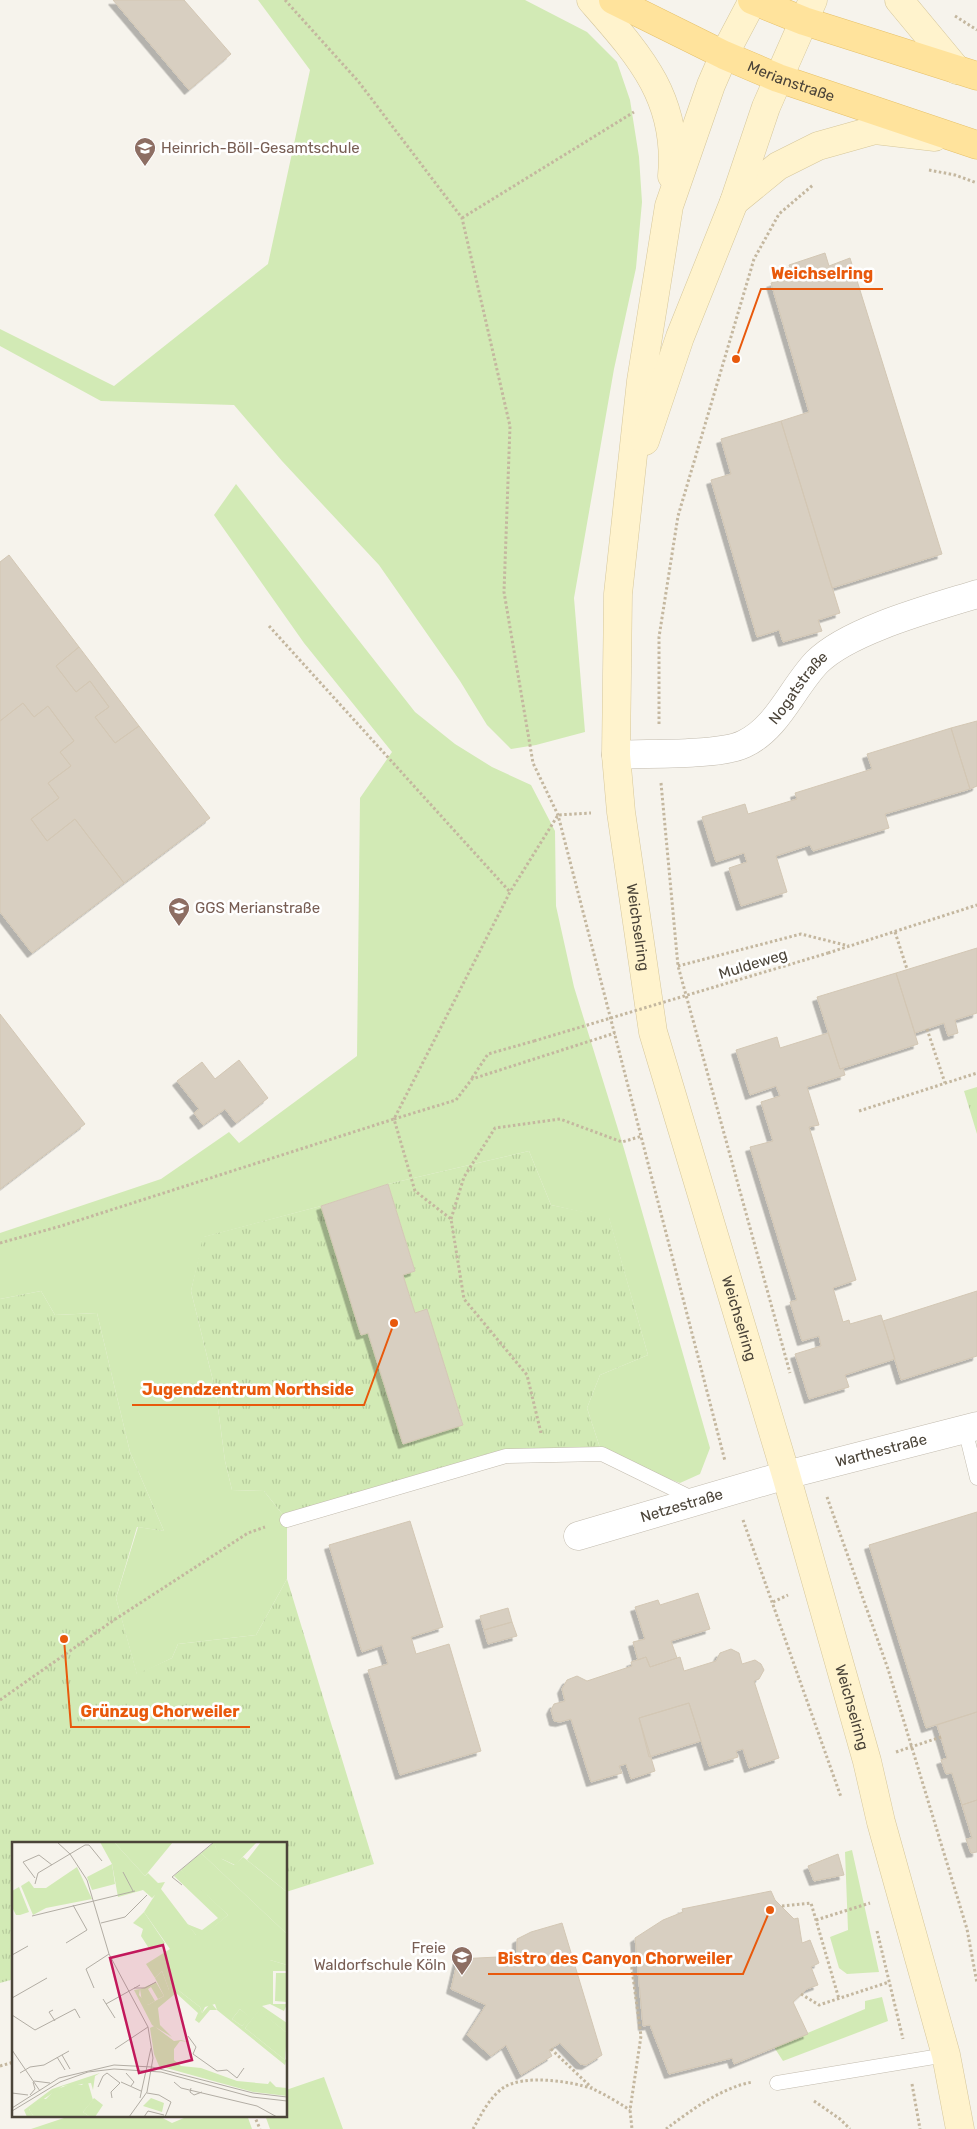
<svg xmlns="http://www.w3.org/2000/svg" width="977" height="2129" viewBox="0 0 977 2129" font-family="Rubik,sans-serif">
  <style>
    .green { fill: #d2eab5 }
    .park { fill: url(#park-tufts) }
    .building { fill: #d8cfc1; stroke: #d3c7b4; filter: url(#shadow) }
    .lines { fill: none; stroke-linecap: round; stroke-linejoin: round }
    .lane-casing { stroke: #c2bbae; stroke-width: 15 }
    .street-casing { stroke: #c2bbae; stroke-width: 29 }
    .secondary-casing { stroke: #d6c79b; stroke-width: 29 }
    .primary-casing { stroke: #e6c16a; stroke-width: 29 }
    .path { stroke: #c4b79f; stroke-width: 3; stroke-dasharray: 2.5 2.5; stroke-linecap: butt }
    .lane { stroke: #fff; stroke-width: 14 }
    .street { stroke: #fff; stroke-width: 28 }
    .secondary { stroke: #fff3cd; stroke-width: 28 }
    .primary { stroke: #ffe39c; stroke-width: 28 }
    .path-bridge { stroke: #c4b79f; stroke-width: 3; stroke-dasharray: 2.5 2.5; stroke-linecap: butt }
    .labels { text-anchor: middle; stroke-width: 5; stroke-linejoin: round; paint-order: stroke }
    .street-label { font-size: 15px; fill: #4b4439; stroke: #fff }
    .education-label { font-size: 15px; fill: #785e54; stroke: #fff; text-anchor: start }
    .inset-road { fill: none; stroke: #b2ada4; stroke-width: 1 }
    .view { fill: #c2185b; fill-opacity: 0.15; stroke: #c2185b; stroke-width: 2.5 }
    .inset-edge { fill: none; stroke: #4b4439; stroke-width: 2.5 }
    .leader { fill: none; stroke: #e8590c; stroke-width: 2 }
    .callout-dot { fill: #e8590c; stroke: #fff; stroke-width: 2 }
    .callout-label { font-size: 16px; text-anchor: middle; font-weight: bold; fill: #e8590c; stroke: #fff; stroke-width: 5; stroke-linejoin: round; paint-order: stroke }
  </style>
  <defs>
    <pattern id="park-tufts" width="24" height="20" patternUnits="userSpaceOnUse" patternTransform="scale(1.25)"><rect width="24" height="20" fill="#d2eab5"/><path d="M3 7l-1-3M5 7V3M7 7l1-3M15 17l-1-3M17 17v-4M19 17l1-3" fill="none" stroke="#b6ca9c"/></pattern>
    <filter id="shadow"><feDropShadow dx="-4.5" dy="4.5" stdDeviation="0" flood-color="#0004"/></filter>
  </defs>
  <rect width="100%" height="100%" fill="#f6f3ec"/>
  <!-- green -->
  <path class="green" d="M258,0H525L587,32L617,62L630,100L639,157L642,202L636,268L614,369L574,598L585,732L536,745L511,749L487,725L460,681L379,565L282,461L234,405L101,401L0,346V329L114,386L268,264L310,70Z
    M236,484L415,712L455,744L492,767L531,785L555,831L556,906L574,987L622,1142L710,1448L700,1474L680,1483L602,1454L587,1408L600,1375L648,1355L609,1218L551,1205L529,1151L388,1184L321,1206L204,1237L191,1291L216,1393L225,1461L232,1490L264,1491L287,1520V1579L256,1635L178,1644L172,1658L137,1675L116,1598L138,1527L164,1531L130,1452L97,1313L55,1315L41,1291L0,1299V1233L161,1179L229,1132L239,1143L357,1056L360,798L392,752L304,643L214,515Z
    M852,1850L879,1972L847,1974L839,1968L830,1937L848,1930L845,1852Z
    M882,1997L888,2021L783,2061L774,2047L865,2009V2001Z
    M324,2077L343,2129H270L265,2115H286V2090Z
    M73,2115H157L172,2123L191,2115H247L252,2129H31Z"/>
  <!-- park -->
  <path class="park" d="M977,1087V1134L964,1091Z
    M529,1151L551,1205L609,1217L648,1355L600,1375L587,1408L602,1454L506,1456L287,1520L264,1491L232,1490L225,1461L216,1393L191,1291L203,1237L321,1206L361,1335L368,1333L403,1444L463,1424L427,1310L415,1313L403,1275L415,1271L388,1184Z
    M41,1291L55,1315L97,1313L130,1452L164,1531L137,1527L116,1598L137,1674L172,1658L178,1644L256,1635L287,1579L374,1864L286,1892V1843H14V1979L0,1983V1299Z"/>
  <!-- building -->
  <path class="building" d="M113,0H184L231,54L189,90Z
    M825,253L829,266L850,258L942,554L832,588L781,421L809,412L771,283L793,276L789,265Z
    M781,421L840,613L818,620L822,631L783,642L779,630L757,637L711,480L731,474L721,439Z
    M9,555L79,647L56,666L76,692L90,681L109,707L95,717L115,743L139,726L210,818L124,883L75,819L47,841L31,819L59,798L48,783L71,766L60,752L74,741L48,706L34,717L23,703L0,721V562Z
    M79,647L139,726L115,743L95,717L109,707L90,681L76,692L56,666Z
    M23,703L34,717L48,706L74,741L60,752L71,766L48,783L59,798L31,819L47,841L75,819L124,883L32,953L0,912V721Z
    M977,721V786L970,789L951,728Z
    M951,728L970,789L885,814L889,828L813,851L810,845L776,856L787,892L741,906L729,868L747,862L744,853L716,862L702,817L745,804L748,814L797,799L795,793L872,769L867,754Z
    M977,948V1013L955,1020L958,1033L948,1036L944,1023L915,1033L896,973Z
    M896,973L918,1044L840,1069L817,997Z
    M0,1014L85,1124L0,1189Z
    M828,1033L840,1069L843,1068L845,1075L807,1087L819,1125L809,1127L856,1280L833,1288L843,1322L849,1320L850,1324L881,1315L895,1359L845,1375L849,1387L809,1399L795,1354L821,1346L819,1336L802,1341L790,1302L797,1300L750,1147L773,1141L761,1102L780,1096L776,1086L750,1095L736,1050L777,1037L780,1048Z
    M239,1060L268,1098L236,1123L225,1109L203,1125L194,1113L199,1109L177,1081L202,1062L215,1079Z
    M388,1184L415,1271L403,1275L415,1313L427,1309L463,1425L403,1444L368,1333L361,1335L321,1206Z
    M977,1291V1356L901,1380L883,1321Z
    M977,1512V1712L926,1728L869,1545Z
    M410,1521L443,1627L411,1637L416,1654L449,1644L481,1751L400,1775L368,1670L388,1664L382,1645L362,1652L329,1545Z
    M698,1593L710,1629L671,1641L677,1658L650,1667L646,1657L638,1660L633,1642L645,1639L635,1607L658,1600L660,1605Z
    M508,1608L512,1622L484,1630L480,1616Z
    M512,1622L517,1636L488,1644L484,1630Z
    M731,1649L739,1653L742,1664L755,1660L761,1664L764,1670L759,1679L754,1681L779,1758L749,1768L743,1749L736,1751L738,1757L709,1766L689,1703L639,1718L655,1771L631,1779L626,1764L619,1766L622,1773L591,1782L571,1719L560,1722L554,1721L551,1710L554,1704L565,1701L562,1689L567,1680L577,1676L587,1681L632,1666L631,1662L646,1657L650,1667L680,1657L684,1671L716,1661L720,1653Z
    M689,1703L701,1741L649,1757L639,1718Z
    M977,1712V1800L962,1805L952,1773L946,1774L941,1760L947,1758L937,1725Z
    M977,1800V1852L971,1853L966,1839L972,1838L962,1805Z
    M838,1854L844,1875L814,1881L808,1866Z
    M771,1891L775,1900L794,1919L798,1918L802,1943L810,1940L819,1963L811,1967L818,1985L807,1989L793,2002L808,2034L734,2064L732,2058L669,2074L650,2025L643,2026L635,1938L663,1920L683,1912L682,1909Z
    M562,1923L602,2055L586,2065L580,2064L560,2043L549,2050L552,2056L521,2075L506,2045L491,2056L467,2035L486,2005L451,1989L458,1959L517,1956V1939L531,1932Z"/>
  <g class="lines">
    <!-- lane casing -->
    <g class="lane-casing">
      <path id="lane" d="M965,1429L977,1478
        M287,1520L506,1456L602,1454L696,1500
        M777,2083L946,2055"/>
    </g>
    <!-- street casing -->
    <g class="street-casing">
      <g id="street">
        <path id="s1" d="M616,755C647,753 719,756 744,744C778,728 792,688 817,662C849,630 932,608 977,594"/>
        <path id="s2" d="M578,1536L786,1475L977,1426"/>
      </g>
    </g>
    <!-- secondary casing -->
    <g class="secondary-casing">
      <g id="secondary">
        <path d="M591,0C639,55 679,98 672,176"/>
        <path id="s3" d="M753,0L724,55L711,85L669,206L641,381L618,594L616,755L621,812L653,1032L786,1475L867,1761L881,1822L946,2055L960,2129"/>
        <path d="M899,0L957,70"/>
        <path d="M734,202L778,166L818,146L875,130L935,137"/>
        <path d="M645,441L680,337L734,202L766,107L813,0"/>
      </g>
    </g>
    <!-- primary casing -->
    <g class="primary-casing">
      <g id="primary">
        <path id="s4" d="M613,0L724,55L778,78L977,145"/>
        <path d="M752,0L804,21L977,76"/>
      </g>
    </g>
    <!-- path -->
    <path class="path" d="M285,0L358,81L462,218L510,426L504,592L533,763L558,815L725,1461
      M955,16L977,30
      M929,170L955,175L977,183
      M462,218L634,112
      M269,626L510,892
      M659,724V637L678,516L754,259L779,214L813,185
      M661,783L678,966L790,1373
      M895,932L907,969
      M828,953L977,905
      M678,966L801,934L849,946
      M927,1029L945,1083
      M472,1078L488,1054L534,1041
      M859,1111L977,1073
      M451,1219L464,1177L495,1128L560,1119L622,1142L642,1136
      M0,1243L61,1226L394,1119L510,892L558,815L591,813
      M541,1433L527,1375L464,1299L451,1219L415,1191L394,1119L456,1100L472,1079L615,1033
      M827,1497L888,1669L967,1929L977,1983
      M743,1520L841,1797
      M773,1602L788,1595
      M0,1700L114,1620L248,1533L265,1527
      M896,1752L941,1737
      M782,1906L811,1903L839,1999
      M816,1920L870,1903
      M877,1931L903,2039
      M631,1962L641,2036L630,2110L632,2129
      M801,1994L819,2005L889,1982
      M551,2049L592,2088
      M0,2066L14,2062
      M912,2084L920,2129
      M814,2101L840,2119L850,2129
      M254,2115L260,2129
      M473,2129C481,2115 489,2098 503,2088C523,2074 571,2081 593,2089C606,2095 619,2103 630,2110
      M666,2129C690,2111 722,2087 753,2082"/>
    <!-- lane -->
    <use href="#lane" class="lane"/>
    <!-- street -->
    <use href="#street" class="street"/>
    <!-- secondary -->
    <use href="#secondary" class="secondary"/>
    <!-- primary -->
    <use href="#primary" class="primary"/>
    <!-- path-bridge -->
    <path class="path-bridge" d="M534,1041L828,953"/>
  </g>
  <!-- icons -->
  <defs>
    <g id="school-pin" transform="scale(1.125)"><path d="M0 17L-7.5 6A9.5 9.5 0 1 1 7.5 6Z" fill="#8d6e63" stroke="#fff"/><path d="M0-5L7-2L0 1L-7-2ZM-4 1L0 2.5L4 1V4Q0 6-4 4Z" fill="#fff"/></g>
  </defs>
  <g fill-rule="evenodd">
    <use href="#school-pin" x="145" y="148"/>
    <use href="#school-pin" x="179" y="908"/>
    <use href="#school-pin" x="462" y="1957"/>
  </g>
  <g class="labels">
    <!-- street labels -->
    <g class="street-label">
      <text dy="5" stroke="none"><textPath href="#s4" startOffset="196">Merianstraße</textPath></text>
      <text dy="5" stroke="none"><textPath href="#s1" startOffset="208">Nogatstraße</textPath></text>
      <text dy="5" stroke="none"><textPath href="#s3" startOffset="949">Weichselring</textPath></text>
      <text transform="translate(753 964) rotate(-17)" y="5">Muldeweg</text>
      <text dy="5" stroke="none"><textPath href="#s3" startOffset="1354">Weichselring</textPath></text>
      <text dy="5" stroke="none"><textPath href="#s2" startOffset="315">Warthestraße</textPath></text>
      <text dy="5" stroke="none"><textPath href="#s2" startOffset="108">Netzestraße</textPath></text>
      <text dy="5" stroke="none"><textPath href="#s3" startOffset="1759">Weichselring</textPath></text>
    </g>
    <!-- education labels -->
    <g class="education-label">
      <text x="161" y="153">Heinrich-Böll-Gesamtschule</text>
      <text x="195" y="913">GGS Merianstraße</text>
      <text x="446" y="1953" text-anchor="end">Freie<tspan x="446" dy="17">Waldorfschule Köln</tspan></text>
    </g>
  </g>
  <!-- overview -->
  <g transform="translate(12 1842)">
    <rect width="275" height="275" fill="#f6f3ec"/>
    <path d="M102,0H161L133,34ZM202,0H245L223,23L208,16L203,4H198ZM249,0H275V50L235,18ZM100,22L103,42L80,48L75,35ZM65,25L80,57L34,66L21,73L9,44L17,39L22,46H34ZM169,28L216,73L191,94L184,93L175,82L190,88L206,76L162,34ZM7,45L17,70L8,73H4L0,65V49ZM132,70L153,101L145,106L138,108L129,94L131,87L121,81ZM258,118L275,123V129H261V162H275L272,169L258,162ZM150,129L157,148H166L188,165L190,171L199,161L205,168H198L187,181L183,178L186,171L164,151L146,166L148,183L160,195L140,183L122,148L128,147L127,153L136,163L152,154L143,136ZM264,131H275V160L263,159ZM228,167L238,175L230,184L220,177ZM247,168L275,191L273,218L233,186ZM142,184L162,199L169,198L177,200L168,199L162,207V218L169,224L189,226L225,239L256,242L258,239L264,245L275,246V254L241,250L147,224L142,212L138,186ZM88,231L83,234L81,248L79,241L51,244L17,267L22,275H15L12,268L40,247ZM82,256L91,263L83,275H78L71,270Z" fill="#d2eab5"/>
    <path d="M198,4H203L210,17L222,23L231,15L275,50V92L189,11Z" fill="#d2eab5"/>
    <path d="M88,0H102L133,34L136,31L146,41L153,40L149,47L184,93H191L216,73L189,48L182,45L169,28L189,11L275,92V123L258,118V162L250,164L275,181V191L247,169L233,186L273,218L275,216L273,223L205,168L203,162L193,165L190,171L188,165L166,148H157L150,129L143,136L134,122L158,107L132,70L143,53L140,56L131,48L106,55L100,22ZM228,167L237,175L230,184L220,177ZM144,140L152,154L146,157L139,145L136,147L143,159L136,163L130,160L128,147ZM75,237L81,258L71,270L78,275H22L18,269L17,266L30,257H34L43,248L61,241L70,243ZM139,256L152,261L150,270L131,264Z" fill="#d2eab5" fill-rule="evenodd"/>
    <path class="inset-road" d="M45,0L58,12L75,38L97,112L136,185L141,216L135,250L117,275M111,30L121,49M23,36L11,20L27,13L40,23M23,42L26,31L73,3H77L90,19M170,43L160,35L202,0M20,74L123,49M89,81L113,75L135,53M54,101L75,88L61,63M0,113L16,104M82,146L74,127L97,112M122,146H133L144,140M0,156L35,136M91,157L103,176M94,162L128,143M41,168L37,170L43,179M0,173L23,188L63,167L68,176M176,194L184,205L181,212L205,229L215,228L225,236L232,226M103,207L136,185M0,208L28,249M50,213L58,227M45,215L53,228M8,231L18,225L32,223L57,209M114,231L122,240L119,244M22,239L38,241M109,240L129,249M162,240L169,246L245,264L265,275M86,245L91,234L95,231L108,241M179,246L178,250L182,253L190,250M0,251L16,253M135,251L147,253L159,260L153,275M18,253L23,247L21,240M100,256L99,250L108,241M128,256L139,206M0,266L47,236L102,223L140,225L241,251L275,255M0,269L48,240L76,230L102,227L149,230L240,255L275,259M132,275L136,269L152,273"/>
    <path class="view" d="M151,103L180,218L127,231L98,116Z"/>
    <rect width="275" height="275" class="inset-edge"/>
  </g>
  <!-- callouts -->
  <path class="leader" d="M736 359L761 289H883M394 1323L364 1405H132M64 1639L71 1727H250M770 1910L743 1974H488"/>
  <g class="callout-dot">
    <circle cx="736" cy="359" r="5"/>
    <circle cx="394" cy="1323" r="5"/>
    <circle cx="64" cy="1639" r="5"/>
    <circle cx="770" cy="1910" r="5"/>
  </g>
  <g class="callout-label">
    <text x="822" y="279">Weichselring</text>
    <text x="248" y="1395">Jugendzentrum Northside</text>
    <text x="160" y="1717">Grünzug Chorweiler</text>
    <text x="615" y="1964">Bistro des Canyon Chorweiler</text>
  </g>
</svg>
